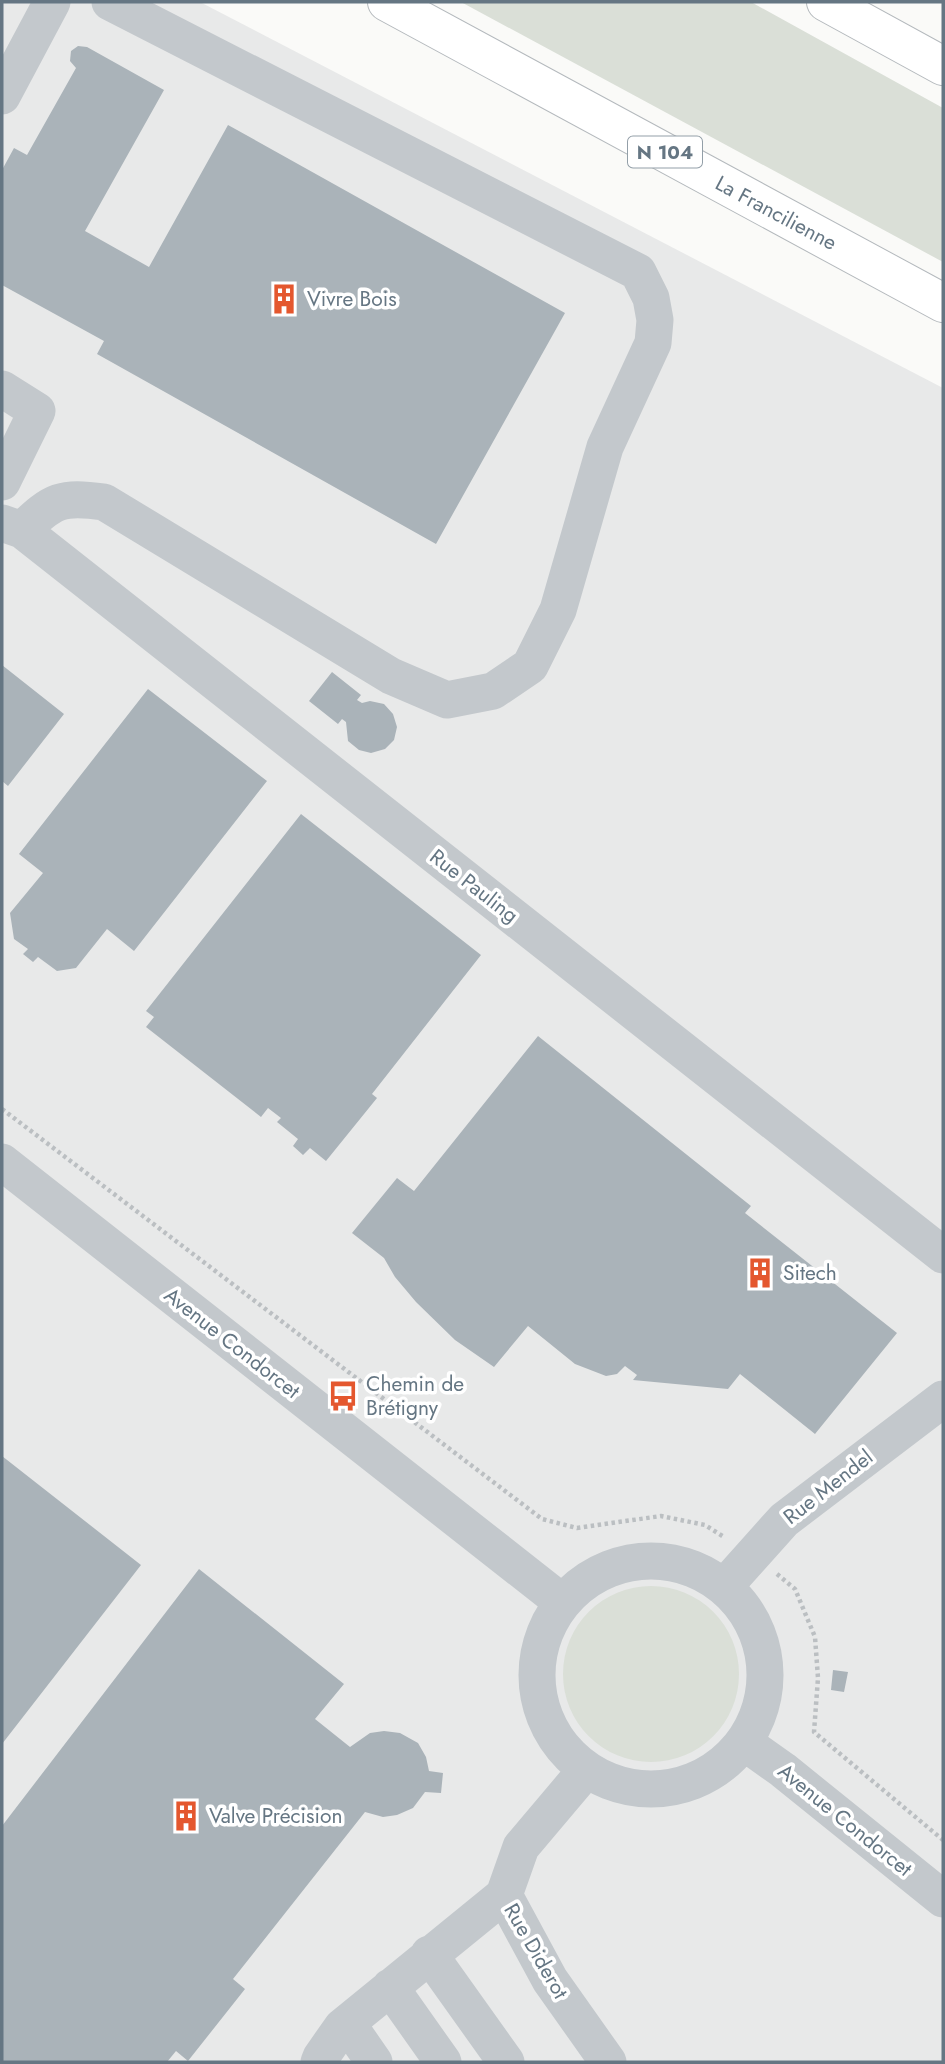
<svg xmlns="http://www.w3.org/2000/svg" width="945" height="2064" viewBox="0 0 945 2064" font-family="Jost,sans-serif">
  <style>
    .built { fill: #e8e9e9 }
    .green { fill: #dadfd7 }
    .building { fill: #aab3b9 }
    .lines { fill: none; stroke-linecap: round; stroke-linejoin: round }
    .highway-casing { stroke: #b4b9bd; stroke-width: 40 }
    .path { stroke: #bbbfc2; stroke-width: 4.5; stroke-dasharray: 3.5 3.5; stroke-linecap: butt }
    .minor { stroke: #c3c8cc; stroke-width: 37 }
    .highway { stroke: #fff; stroke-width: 38 }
    .labels { text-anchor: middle; stroke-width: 7; stroke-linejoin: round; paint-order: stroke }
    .shield { fill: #fff; stroke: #939fa8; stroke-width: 2 }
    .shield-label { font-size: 19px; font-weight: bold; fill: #657683 }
    .street-label { font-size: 21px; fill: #657683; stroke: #fff }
    .poi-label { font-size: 21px; fill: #657683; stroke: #fff; text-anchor: start }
  </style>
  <rect width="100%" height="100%" fill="#fafaf8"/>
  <!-- built -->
  <path class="built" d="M2,2H200L943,388V2062H2Z"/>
  <!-- green -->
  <path class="green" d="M461,2H751L943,108V262Z
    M563 1674a88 88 0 1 1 176 0a88 88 0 1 1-176 0Z"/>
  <!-- building -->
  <path class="building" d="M78,46L87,47L164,90L85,231L149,267L228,125L565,313L436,544L97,354L104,341L2,285V170L14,148L27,155L76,68L70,61L71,51Z
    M2,665L64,714L8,786L2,781Z
    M332,672L361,695L357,700L362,703L370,701L384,704L393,714L397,727L394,740L385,749L371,753L359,750L348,741L346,722L342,719L338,724L309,701Z
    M148,689L267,781L134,951L107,929L76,968L57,971L38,957L33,962L23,954L28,949L14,939L10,913L43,873L19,854Z
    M301,814L481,955L372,1094L377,1098L326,1161L310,1148L303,1155L293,1146L298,1139L277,1122L281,1118L268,1108L261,1117L146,1027L154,1017L146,1011Z
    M538,1036L751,1206L745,1213L897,1333L815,1434L740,1374L728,1389L633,1380L637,1375L625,1366L617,1374L606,1376L575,1364L528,1326L494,1367L455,1340L416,1302L395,1277L384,1258L352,1233L397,1178L414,1191Z
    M2,1456L141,1565L2,1744Z
    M199,1569L344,1684L315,1719L350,1747L370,1733L384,1731L400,1733L418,1743L426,1757L429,1771L443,1773L441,1793L425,1792L413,1808L397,1815L383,1817L365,1812L233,1979L245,1989L188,2061L176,2051L167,2062H2V1826Z
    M833,1670L848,1672L844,1692L831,1690Z"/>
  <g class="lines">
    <!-- highway casing -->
    <g class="highway-casing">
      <path id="highway" d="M387,2L943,303
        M826,2L943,66"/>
    </g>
    <!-- path -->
    <path class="path" d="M942,2H943
      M2,1109L542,1519L577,1528L661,1516L705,1525L724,1537
      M777,1574L795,1589L815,1637L818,1678L814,1732L943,1840"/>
    <!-- minor -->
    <path class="minor" d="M2,96L52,2
      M2,389L37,411L2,482
      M2,523L22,530L943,1255
      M22,530C53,500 61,496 104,502L391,676L447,700L493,691L530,666L558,610L605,447L653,343L655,320L651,298L638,272L110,2
      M2,1162L562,1602
      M537 1675a114 114 0 1 1 228 0a114 114 0 1 1-228 0Z
      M724,1587L784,1520L943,1399
      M745,1743L783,1770L943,1899
      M586,1770L521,1847L504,1895L550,1980L608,2062
      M429,1954L506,2062
      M390,1987L443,2062
      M347,2023L374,2062
      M319,2062L321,2057L342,2027L504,1895"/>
    <!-- highway -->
    <use href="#highway" class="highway"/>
  </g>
  <!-- icons -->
  <defs>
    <g id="building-bare" transform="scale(2.415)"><path d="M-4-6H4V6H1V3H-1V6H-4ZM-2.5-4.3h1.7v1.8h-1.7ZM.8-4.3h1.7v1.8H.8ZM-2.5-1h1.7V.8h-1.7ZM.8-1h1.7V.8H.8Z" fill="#e4572e" stroke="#fff" stroke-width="2.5" paint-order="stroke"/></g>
    <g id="bus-bare" transform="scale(2.415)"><path d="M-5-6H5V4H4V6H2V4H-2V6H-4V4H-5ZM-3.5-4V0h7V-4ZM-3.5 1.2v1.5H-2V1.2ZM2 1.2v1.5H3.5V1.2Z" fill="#e4572e" stroke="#fff" stroke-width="2.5" paint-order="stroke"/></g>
  </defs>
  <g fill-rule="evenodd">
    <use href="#building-bare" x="284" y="299"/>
    <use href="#building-bare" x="760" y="1273"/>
    <use href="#bus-bare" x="343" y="1396"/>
    <use href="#building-bare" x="186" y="1816"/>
  </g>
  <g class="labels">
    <!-- shield labels -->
    <rect class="shield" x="628" y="136.5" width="74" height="31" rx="5"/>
    <g class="shield-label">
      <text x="665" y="159">N 104</text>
    </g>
    <!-- street labels -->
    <g class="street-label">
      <text transform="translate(776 213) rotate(28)" y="7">La Francilienne</text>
      <text transform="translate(474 886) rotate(38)" y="7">Rue Pauling</text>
      <text transform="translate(232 1343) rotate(38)" y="7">Avenue Condorcet</text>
      <text transform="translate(828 1487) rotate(-38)" y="7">Rue Mendel</text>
      <text transform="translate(845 1820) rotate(39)" y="7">Avenue Condorcet</text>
      <text transform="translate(536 1951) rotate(60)" y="7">Rue Diderot</text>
    </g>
    <!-- poi labels -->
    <g class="poi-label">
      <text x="307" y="306">Vivre Bois</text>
      <text x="783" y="1280">Sitech</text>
      <text x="366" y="1391">Chemin de<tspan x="366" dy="24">Brétigny</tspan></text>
      <text x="209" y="1823">Valve Précision</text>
    </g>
  </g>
  <!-- border -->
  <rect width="945" height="2064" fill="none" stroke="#657683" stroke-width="7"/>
</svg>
